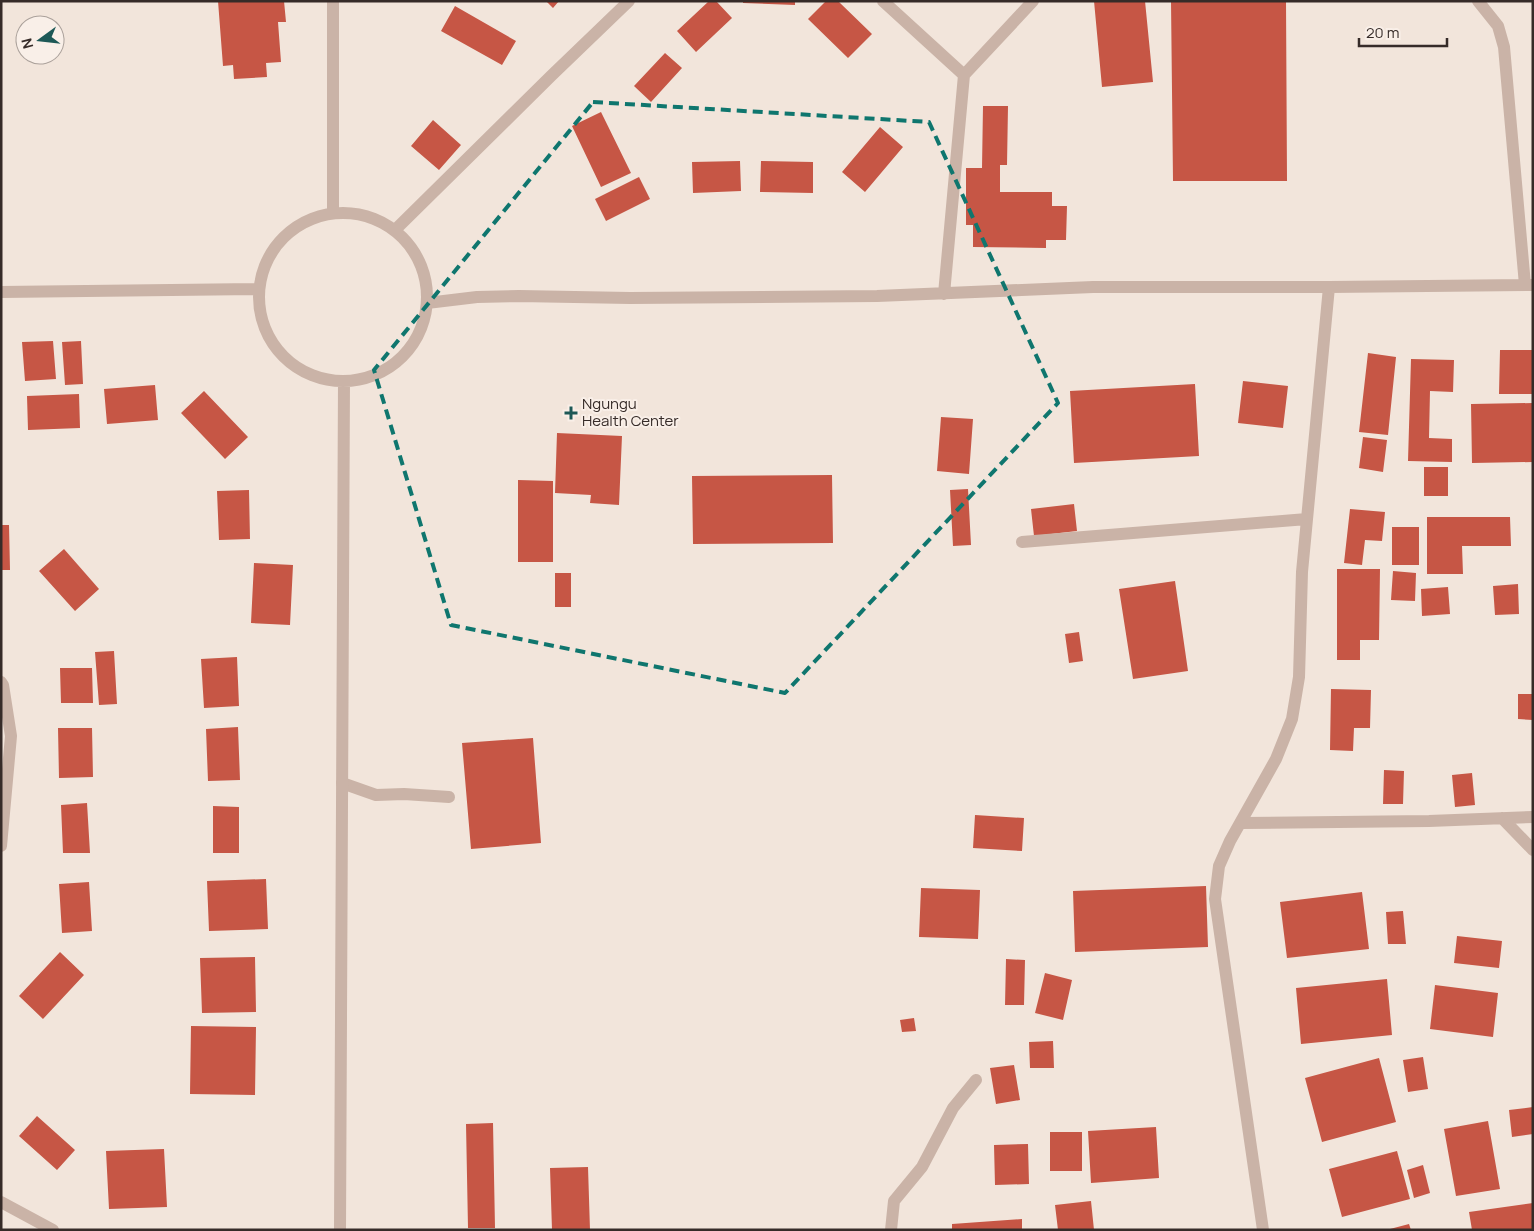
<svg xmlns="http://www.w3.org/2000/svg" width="1534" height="1231" viewBox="0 0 1534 1231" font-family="Manrope,sans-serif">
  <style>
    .building { fill: #c65645 }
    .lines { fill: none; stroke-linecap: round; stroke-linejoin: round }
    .service { stroke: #cab3a7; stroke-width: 12 }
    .minor { stroke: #cab3a7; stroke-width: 12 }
    .marked { fill: none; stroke: #0f766e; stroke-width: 4; stroke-dasharray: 10 6; stroke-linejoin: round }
    .poi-dot { fill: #1d5856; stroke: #f9efe8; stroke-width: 2 }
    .labels { text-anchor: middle; stroke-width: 4; stroke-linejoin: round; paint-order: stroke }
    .poi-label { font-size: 15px; fill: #362b28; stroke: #f9efe8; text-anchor: start }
  </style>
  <rect width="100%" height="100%" fill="#f2e5db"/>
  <!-- building -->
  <path class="building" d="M218,1H284L286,22H278L281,62L266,63L267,77L234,79L233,65L223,66Z
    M546,1H559L553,8Z
    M709,1H716L732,18L696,52L677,31Z
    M743,1H795V5L743,3Z
    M826,1H838L872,34L848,58L808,19Z
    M1094,1H1145L1153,82L1102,87Z
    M1171,1H1286L1287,181H1173Z
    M455,6L516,41L502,65L441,31Z
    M665,53L682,68L651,102L634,86Z
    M983,106H1008L1007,165H1000V192H1052V206H1067L1066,240H1046V248L973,247V225H966V168H982Z
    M601,112L631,173L601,187L572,126Z
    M433,120L461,145L439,170L411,146Z
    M880,127L903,147L865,192L842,172Z
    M740,161L741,191L693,193L692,162Z
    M761,161L813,162V193L760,192Z
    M639,177L650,199L606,221L595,199Z
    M53,341L56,379L25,381L22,342Z
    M81,341L83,384L65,385L62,342Z
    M1500,350H1533V394H1499Z
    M1368,353L1396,357L1388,435L1359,432Z
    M1411,359L1454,360L1453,392L1430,391L1429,438L1452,439V462L1408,461Z
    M1243,381L1288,386L1283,428L1238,423Z
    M1195,384L1199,456L1074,463L1070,391Z
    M155,385L158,420L107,424L104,389Z
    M204,391L248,437L225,459L181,413Z
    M79,394L80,428L28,430L27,396Z
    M1533,403V462L1472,463L1471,404Z
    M941,417L973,419L969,474L937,471Z
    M557,433L622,436L619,505L590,503L591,495L555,493Z
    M1363,437L1387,440L1383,472L1359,468Z
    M1424,467H1448V496H1424Z
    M832,475L833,543L693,544L692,476Z
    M518,480L553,481V562H518Z
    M968,489L971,545L953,546L950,490Z
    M249,490L250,539L219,540L217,491Z
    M1074,504L1077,531L1034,536L1031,509Z
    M1350,509L1385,512L1382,541L1365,540L1362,565L1344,563Z
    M1427,517H1510L1511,546H1462L1463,574H1427Z
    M1,525H9L10,570H1Z
    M1392,527H1419V565H1392Z
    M64,549L99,589L75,611L39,571Z
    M254,563L293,565L290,625L251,623Z
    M1337,569H1380L1379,640H1360V660H1337Z
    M1393,571L1416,573L1415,601L1391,600Z
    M555,573H571V607H555Z
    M1175,581L1188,671L1133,679L1119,589Z
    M1518,584L1519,614L1495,615L1493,586Z
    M1448,587L1450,614L1422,616L1421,589Z
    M1079,632L1083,661L1069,663L1065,634Z
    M114,651L117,704L99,705L95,652Z
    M237,657L239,706L204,708L201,659Z
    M60,668H92L93,703H61Z
    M1331,689L1371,690L1370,728H1354L1353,751L1330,750Z
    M1518,694H1533V720L1518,719Z
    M238,727L240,780L208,781L206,729Z
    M58,728H92L93,777L59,778Z
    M533,738L541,843L471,849L462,743Z
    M1384,770L1404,771L1403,804H1383Z
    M1472,773L1475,805L1455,807L1452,775Z
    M87,803L90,853H63L61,805Z
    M213,806L239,807V853H213Z
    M975,815L1024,818L1022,851L973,848Z
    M266,879L268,929L209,931L207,881Z
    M89,882L92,931L62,933L59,884Z
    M1206,886L1208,947L1075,952L1073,891Z
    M921,888L980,890L978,939L919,937Z
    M1362,892L1369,949L1287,958L1280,902Z
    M1403,911L1406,944H1388L1386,912Z
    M1457,936L1502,941L1499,968L1454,963Z
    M60,952L84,975L43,1019L19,996Z
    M255,957L256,1012L202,1013L200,958Z
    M1006,959L1025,960L1024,1005H1005Z
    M1045,973L1072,980L1063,1020L1035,1013Z
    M1387,979L1392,1035L1301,1044L1296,988Z
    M1435,985L1498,993L1493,1037L1430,1029Z
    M914,1018L916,1031L902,1032L900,1020Z
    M191,1026L256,1027L255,1095L190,1094Z
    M1053,1041L1054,1068H1030L1029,1042Z
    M1423,1057L1428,1089L1408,1092L1403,1060Z
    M1379,1058L1396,1122L1322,1142L1305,1078Z
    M1014,1065L1020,1100L996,1104L990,1068Z
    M1533,1107V1134L1512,1137L1509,1110Z
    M37,1116L75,1150L57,1170L19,1136Z
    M1488,1121L1500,1189L1456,1196L1444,1129Z
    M493,1123L495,1228H468L466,1124Z
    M1156,1127L1159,1178L1091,1183L1088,1131Z
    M1050,1132H1082V1171H1050Z
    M1028,1144L1029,1184L995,1185L994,1145Z
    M164,1149L167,1207L109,1209L106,1151Z
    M1397,1151L1410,1199L1342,1217L1329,1169Z
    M1423,1165L1430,1193L1414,1198L1407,1170Z
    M588,1167L590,1230H552L550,1168Z
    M1091,1201L1094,1230H1058L1055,1205Z
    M1533,1203V1230H1472L1469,1212Z
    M1022,1219V1230H952V1224Z
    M1409,1224L1411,1230H1390V1229Z"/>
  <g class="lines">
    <!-- service -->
    <path class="service" d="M342,783L376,795L404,794L449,797"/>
    <!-- minor -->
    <path class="minor" d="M333,1V213
      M883,1L964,75
      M1478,1L1498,26L1504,47L1525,285
      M259 297a84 84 0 1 1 168 0a84 84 0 1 1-168 0Z
      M395,230L551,76L629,1
      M1,292L259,289
      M944,294L964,75L1033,1
      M427,303L477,297L519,296L630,298L877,296L1093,287H1329L1533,285
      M1022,542L1307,519
      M1,682L3,685L11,736L1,846
      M1502,818L1533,850
      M1241,823L1429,821L1533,817
      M1,1202L53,1230
      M340,1230L344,381
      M891,1230L894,1201L922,1167L953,1108L976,1080
      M1263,1230L1215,899L1219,866L1230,841L1276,759L1292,719L1299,677L1302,572L1329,287"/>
  </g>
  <!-- marked area -->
  <path class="marked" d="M593,102L929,122L1058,403L785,693L451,625L374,370Z"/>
  <!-- markers -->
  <path class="poi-dot" d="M568.5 405.5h5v5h5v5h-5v5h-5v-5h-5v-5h5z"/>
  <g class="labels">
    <!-- poi labels -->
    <g class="poi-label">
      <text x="582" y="409">Ngungu<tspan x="582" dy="17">Health Center</tspan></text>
    </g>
  </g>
  <!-- border -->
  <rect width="1534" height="1231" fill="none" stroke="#362b28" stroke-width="5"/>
  <!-- north arrow -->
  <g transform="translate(40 40) rotate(255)"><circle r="24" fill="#f9efe8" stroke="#aba19b"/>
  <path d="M0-4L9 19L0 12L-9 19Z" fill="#1d5856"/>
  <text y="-8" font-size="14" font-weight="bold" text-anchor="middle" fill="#362b28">N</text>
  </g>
  <!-- scale -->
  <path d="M1359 38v8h88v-8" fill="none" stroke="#362b28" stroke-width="2.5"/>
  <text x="1366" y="38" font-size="15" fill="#362b28" stroke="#f9efe8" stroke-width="4" paint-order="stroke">20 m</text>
</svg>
